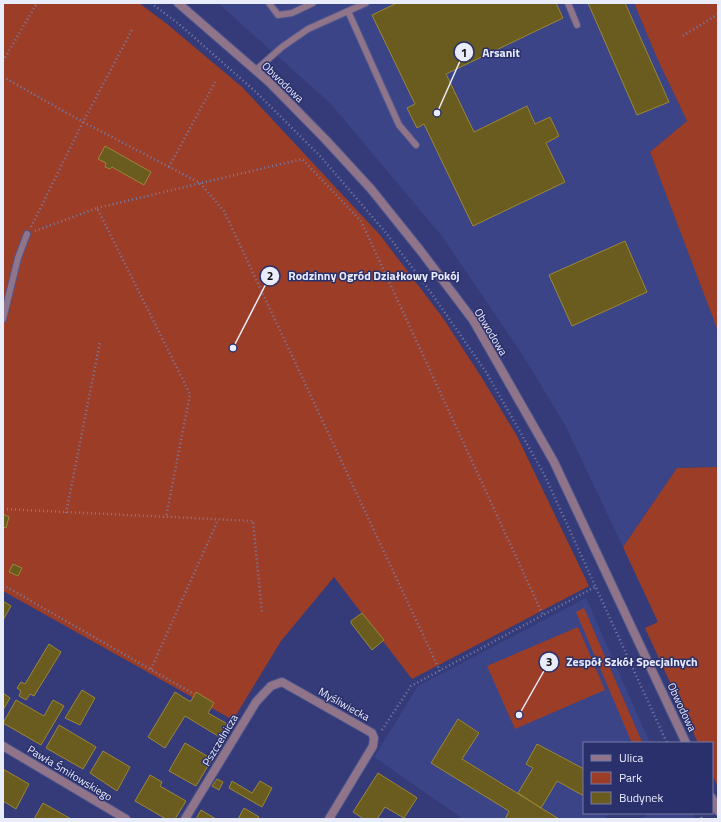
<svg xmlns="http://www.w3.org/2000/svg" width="721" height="822" viewBox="0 0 721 822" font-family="'Titillium Web',sans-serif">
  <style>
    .built { fill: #3b4487 }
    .green { fill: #9c3e27 }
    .building { fill: #6a5b1e; stroke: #9b8738 }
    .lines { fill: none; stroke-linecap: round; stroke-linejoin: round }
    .service-casing { stroke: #51578d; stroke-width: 8 }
    .minor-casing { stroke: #51578d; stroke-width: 10 }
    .tertiary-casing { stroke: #51578d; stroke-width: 10 }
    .path { stroke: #777ca8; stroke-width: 2.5; stroke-dasharray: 1 3; stroke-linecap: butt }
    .service { stroke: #907489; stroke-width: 6 }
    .minor { stroke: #907489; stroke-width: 8 }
    .tertiary { stroke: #907489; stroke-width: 8 }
    .labels { text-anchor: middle; stroke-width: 3; stroke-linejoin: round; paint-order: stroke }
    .street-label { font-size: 11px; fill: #e9ecfb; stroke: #2a306b }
    .leader { fill: none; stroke: #e9ecfb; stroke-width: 1.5 }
    .callout-dot { fill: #e9ecfb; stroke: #2a306b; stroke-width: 1.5 }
    .mark-label { font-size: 12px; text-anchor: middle; font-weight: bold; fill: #111 }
    .callout-label { font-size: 12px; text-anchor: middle; font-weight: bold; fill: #e9ecfb; stroke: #2a306b; stroke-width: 3; stroke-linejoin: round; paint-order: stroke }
  </style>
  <rect width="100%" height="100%" fill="#343b78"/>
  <!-- built -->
  <path class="built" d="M218,3H634L657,58L687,121L650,152L718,331V467L677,468L623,547L565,425L522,354L441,235L330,103Z
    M586,598L650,743H584V813H610L605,819H463L374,757L418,686Z
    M648,813H693L696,819H643Z"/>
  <!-- green -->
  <path class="green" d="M3,3H139L167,24L242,87L380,235L443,318L482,378L517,436L589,586L412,679L334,577L281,641L233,720L3,591Z
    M634,3H718V331L650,152L687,121L657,58Z
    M718,467V787L712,774V743H698L645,628L658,622L623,547L677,468Z
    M584,608L642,742L632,743L576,612Z
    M578,627L605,690L515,729L487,666Z"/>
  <!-- building -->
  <path class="building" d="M397,3H556L563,18L446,74L474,132L527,106L535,124L550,117L559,136L546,143L565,182L473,226L424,124L417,128L407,108L415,104L372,15Z
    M588,3H625L669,102L637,115Z
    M105,146L151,172L144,185L112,167L110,169L105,167L106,163L98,159Z
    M625,241L647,292L572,326L549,275Z
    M3,514L9,517L6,528L3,527Z
    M13,564L22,568L18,576L9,572Z
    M3,601L11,606L3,620Z
    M362,613L384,640L372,650L351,623V621Z
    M49,644L61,652L34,696L30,694L26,700L19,696L21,691L17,688L21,682L25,684Z
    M82,690L95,698L80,725L65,718Z
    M175,692L189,701H191L196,692L214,703L208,713L231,726L223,739L185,716L165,748L148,737Z
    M3,693L10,698L3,710Z
    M16,700L44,716L53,700L64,706L41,745L3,723Z
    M458,719L479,733L462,759L559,819H505L509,811L431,763Z
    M59,725L96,747L83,769L46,748Z
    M185,743L212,759L196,786L169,771Z
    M537,744L584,769V796L557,781L541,808L518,793L533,768L526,764Z
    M103,751L130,767L117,791L90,773Z
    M3,769L29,784L16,809L3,801Z
    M378,773L416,797L417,798L404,818L385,807L377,819H364L353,812Z
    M150,775L162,782L160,786L186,801L175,819H166L135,801Z
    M217,779L223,782L219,790L212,786Z
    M232,781L252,793L260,781L272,788L262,807L229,788Z
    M43,803L71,819H34Z
    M244,808L259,817L257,819H238Z
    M201,810L216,819H196Z"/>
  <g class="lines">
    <!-- service casing -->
    <g class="service-casing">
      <path id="service" d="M269,3L278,15L292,13L313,3
        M568,3L577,25
        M348,11L399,125L416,145
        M256,70L282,47L308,29L366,3
        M3,319L18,258L27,234"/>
    </g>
    <!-- minor casing -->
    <g class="minor-casing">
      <path id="minor" d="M3,746L126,819
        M185,819L256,702L271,686L282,682L372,733L374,738L373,746L329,819"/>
    </g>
    <!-- tertiary casing -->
    <g class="tertiary-casing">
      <path id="tertiary" d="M178,3L269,82L325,139L371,189L420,250L473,320L554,462L686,743
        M712,798L718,811"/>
    </g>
    <!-- path -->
    <path class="path" d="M151,3L179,24L256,92L321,157L387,234L432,294L486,372L544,474L667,743
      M683,36L718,14
      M3,61L37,3
      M3,77L83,122L200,183L224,211L440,671
      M169,167L215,82
      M97,208L302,159L361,221L543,615
      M31,227L83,122L132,30
      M35,231L97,208L190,394L166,517
      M3,509L253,521L262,613
      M66,513L100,342
      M3,585L192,693
      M151,669L218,520
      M382,730L411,686L595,587
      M700,813L702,819"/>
    <!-- service -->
    <use href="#service" class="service"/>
    <!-- minor -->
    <use href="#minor" class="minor"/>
    <!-- tertiary -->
    <use href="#tertiary" class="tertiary"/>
  </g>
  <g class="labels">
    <!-- street labels -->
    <g class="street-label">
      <text transform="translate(283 82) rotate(44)" y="4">Obwodowa</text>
      <text transform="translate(491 332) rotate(59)" y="4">Obwodowa</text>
      <text transform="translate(344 704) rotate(29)" y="4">Myśliwiecka</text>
      <text transform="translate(682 707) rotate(65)" y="4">Obwodowa</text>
      <text transform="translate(220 740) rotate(-59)" y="4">Pszczelnicza</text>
      <text transform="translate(70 773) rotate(31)" y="4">Pawła Śmiłowskiego</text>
    </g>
  </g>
  <!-- callouts -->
  <path class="leader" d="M437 113L464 52M233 348L270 276M519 715L549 662"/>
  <g class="callout-dot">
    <circle cx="437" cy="113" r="4"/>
    <circle cx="233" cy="348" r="4"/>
    <circle cx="519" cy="715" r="4"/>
    <circle cx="464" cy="52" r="10"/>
    <circle cx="270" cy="276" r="10"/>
    <circle cx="549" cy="662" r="10"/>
  </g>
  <g class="mark-label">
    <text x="464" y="57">1</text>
    <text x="270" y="280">2</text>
    <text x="549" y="666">3</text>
  </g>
  <g class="callout-label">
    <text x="501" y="57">Arsanit</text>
    <text x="374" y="280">Rodzinny Ogród Działkowy Pokój</text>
    <text x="632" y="666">Zespół Szkół Specjalnych</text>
  </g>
  <!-- border -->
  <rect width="721" height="822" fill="none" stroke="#e9ecfb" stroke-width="8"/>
  <!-- legend -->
  <rect x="583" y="742" width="130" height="72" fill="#2a306b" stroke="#767ba5"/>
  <rect x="591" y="755" width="20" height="6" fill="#907489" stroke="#767ba5"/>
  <text x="619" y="762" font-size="12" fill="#e9ecfb">Ulica</text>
  <rect x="591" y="772" width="20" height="12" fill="#9c3e27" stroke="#767ba5"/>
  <text x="619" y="782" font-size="12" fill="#e9ecfb">Park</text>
  <rect x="591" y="792" width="20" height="12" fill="#6a5b1e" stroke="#767ba5"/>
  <text x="619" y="802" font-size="12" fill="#e9ecfb">Budynek</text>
</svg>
